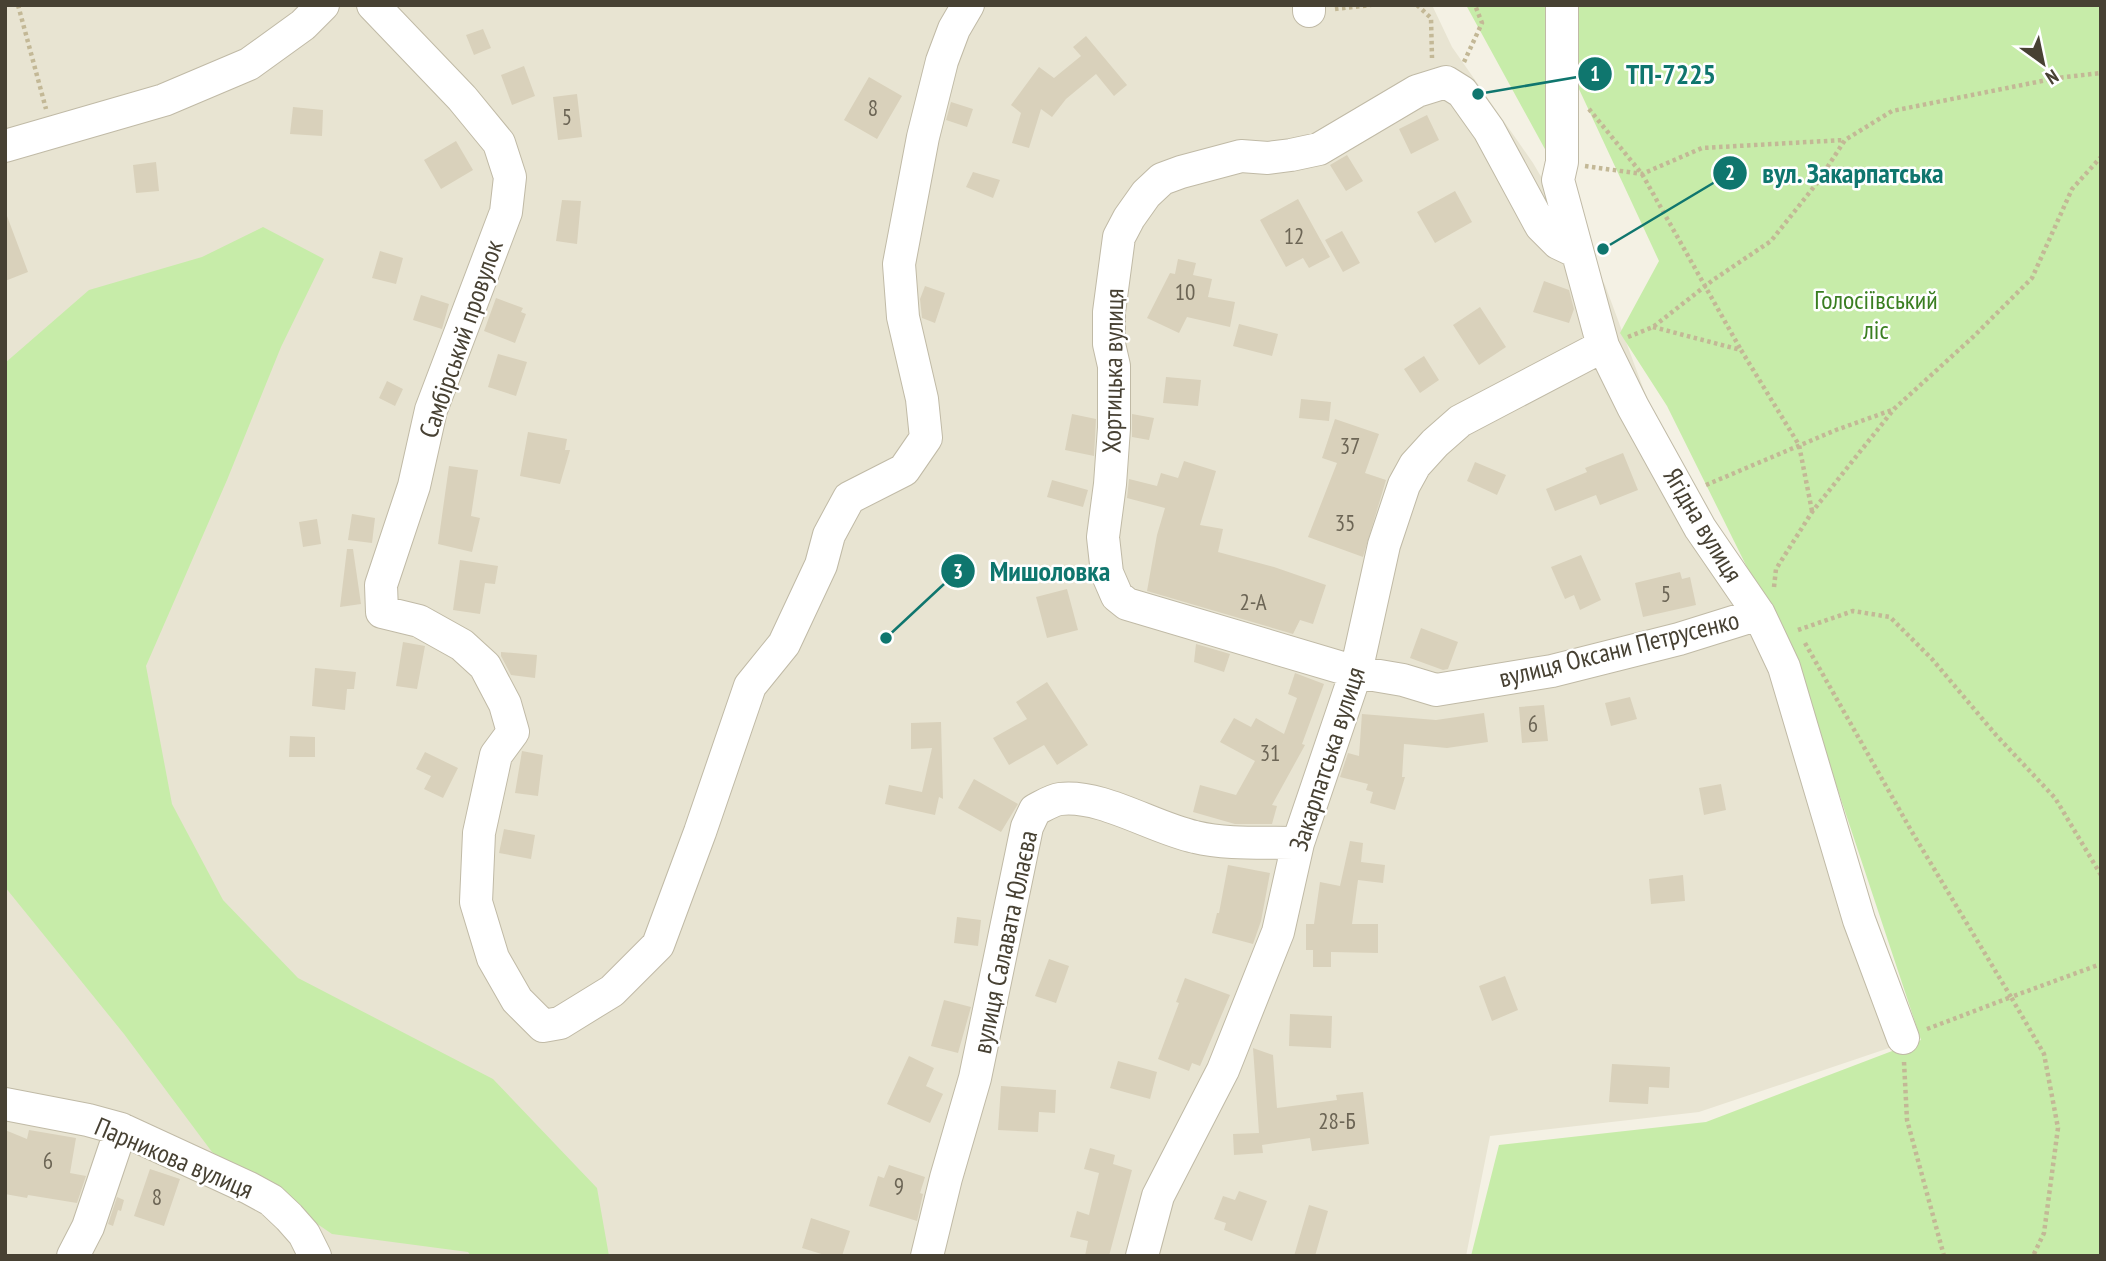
<svg xmlns="http://www.w3.org/2000/svg" width="2106" height="1261" viewBox="0 0 2106 1261" font-family="'PT Sans Narrow',sans-serif">
  <style>
    .residential { fill: #e8e4d2 }
    .green { fill: #c7eca9 }
    .building { fill: #d9d1bb }
    .lines { fill: none; stroke-linecap: round; stroke-linejoin: round }
    .minor-casing { stroke: #c0baa6; stroke-width: 34 }
    .path { stroke: #c3b896; stroke-width: 4.5; stroke-dasharray: 3.5 3.5; stroke-linecap: butt }
    .minor { stroke: #fff; stroke-width: 32 }
    .labels { text-anchor: middle; stroke-width: 5; stroke-linejoin: round; paint-order: stroke }
    .number-label { font-size: 23px; fill: #6c6555 }
    .park-label { font-size: 26px; fill: #3a7e21; stroke: #fff }
    .street-label { font-size: 26px; fill: #474133; stroke: #fff }
    .leader { fill: none; stroke: #0f766e; stroke-width: 2.5 }
    .callout-dot { fill: #0f766e; stroke: #fff; stroke-width: 2.5 }
    .mark-label { font-size: 21px; text-anchor: middle; font-weight: bold; fill: #fff }
    .callout-label { font-size: 28px; text-anchor: middle; font-weight: bold; fill: #0f766e; stroke: #fff; stroke-width: 5; stroke-linejoin: round; paint-order: stroke }
  </style>
  <rect width="100%" height="100%" fill="#f4f1e4"/>
  <!-- residential -->
  <path class="residential" d="M5,5H1432L1452,47L1533,163L1605,285L1669,458L1759,614L1895,1046L1699,1112L1490,1136L1466,1256H5Z"/>
  <!-- green -->
  <path class="green" d="M1466,5H1546V151Z
    M1576,5H2101V1256H1471L1499,1145L1706,1122L1921,1040L1798,670L1667,406L1620,333L1659,261L1572,74Z
    M263,227L324,259L281,347L227,480L146,666L172,804L223,900L298,978L493,1079L597,1188L609,1256H471L468,1252L332,1234L212,1152L124,1034L5,887V363L89,290L202,257Z"/>
  <!-- building -->
  <path class="building" d="M483,29L491,48L474,55L466,35Z
    M1086,36L1127,85L1114,96L1096,74L1066,99L1052,117L1041,109L1029,148L1012,143L1021,113L1011,105L1039,67L1054,78L1081,56L1073,47Z
    M524,66L535,96L512,105L501,75Z
    M869,77L902,96L877,139L844,120Z
    M577,94L582,137L558,140L553,97Z
    M951,102L973,109L967,127L946,120Z
    M293,107L323,110L322,136L290,134Z
    M1427,115L1439,140L1411,154L1399,129Z
    M456,141L473,170L441,189L424,160Z
    M1347,155L1363,181L1346,191L1330,165Z
    M156,162L159,191L136,193L133,165Z
    M973,172L1000,180L993,198L966,187Z
    M1455,191L1472,222L1435,243L1417,212Z
    M1298,199L1330,257L1309,268L1303,258L1286,267L1260,220Z
    M562,200L581,201L577,244L556,241Z
    M5,216H7L28,272L5,281Z
    M1342,231L1360,263L1343,272L1325,240Z
    M380,251L403,258L396,284L372,278Z
    M1178,259L1196,263L1193,275L1212,279L1208,297L1235,302L1230,327L1187,317L1179,333L1147,318L1170,273L1175,274Z
    M1544,281L1569,290L1574,309L1569,323L1533,312Z
    M925,286L945,293L935,323L922,318L920,299Z
    M421,295L449,304L442,329L413,320Z
    M496,298L523,308L521,312L526,314L515,343L484,331Z
    M1480,307L1506,347L1479,365L1453,325Z
    M1239,324L1278,334L1272,356L1233,346Z
    M498,354L527,362L516,396L488,387Z
    M1424,356L1439,380L1420,393L1404,369Z
    M1166,377L1201,380L1198,406L1163,403Z
    M387,381L403,389L395,406L379,398Z
    M1301,399L1331,402L1329,421L1299,418Z
    M1072,414L1096,419L1094,456L1065,450Z
    M1132,414L1154,418L1149,440L1132,437Z
    M1335,419L1379,434L1365,473L1386,480L1363,557L1308,537L1337,463L1322,458Z
    M528,432L567,439L565,450H570L560,484L520,476Z
    M1623,453L1638,490L1600,505L1596,495L1555,511L1546,489L1587,472L1585,468Z
    M1184,461L1216,471L1200,525L1223,529L1218,552L1274,567L1326,585L1313,624L1300,620L1293,634L1147,591L1157,535L1165,508L1127,498L1129,479L1157,486L1161,473L1178,478Z
    M1475,462L1506,475L1497,495L1467,481Z
    M449,466L478,470L471,516L480,518L472,552L438,544Z
    M1052,480L1088,490L1083,507L1047,497Z
    M352,514L375,518L372,543L348,540Z
    M317,519L321,544L303,547L299,522Z
    M347,549H353L361,604L340,607Z
    M1581,555L1601,600L1580,610L1574,595L1565,599L1551,567Z
    M460,560L498,566L495,584L485,583L480,614L453,610Z
    M1680,572L1682,579L1690,577L1696,605L1643,617L1635,583Z
    M1067,589L1078,630L1047,638L1036,597Z
    M1421,628L1458,642L1448,669L1443,670L1410,658Z
    M403,642L425,646L417,689L396,686Z
    M1196,644L1230,654L1224,672L1194,662Z
    M501,652L537,655L535,678L511,675L501,656Z
    M315,668L356,672L354,689H347L345,710L312,706Z
    M1295,673L1324,684L1302,744L1305,745L1272,805L1277,806L1272,824H1235L1193,812L1200,785L1236,795L1255,761L1220,742L1234,718L1251,727L1256,718L1284,734L1297,698L1288,694Z
    M1047,682L1088,745L1057,765L1044,745L1009,765L993,738L1027,719L1016,702Z
    M1630,697L1637,719L1611,726L1605,703Z
    M1544,705L1548,741L1522,743L1519,707Z
    M1484,713L1488,742L1447,748L1404,744L1402,777H1405L1395,810L1370,803L1373,792L1366,790L1368,784L1340,777L1348,753L1359,756L1362,714L1436,720Z
    M941,722L943,799L939,797L935,815L885,804L889,785L922,792L932,748L911,749V723Z
    M290,736L315,737V757H289Z
    M522,751L543,755L538,796L515,793Z
    M425,752L458,768L443,798L424,789L431,776L416,769Z
    M974,779L1018,804L1001,832L958,808Z
    M1721,784L1726,810L1704,815L1699,788Z
    M504,829L535,835L531,859L499,853Z
    M1350,841L1363,843L1361,862L1385,865L1383,883L1358,880L1352,924H1378V953L1331,952V967H1313V950H1306V924H1314L1320,882L1340,886Z
    M1228,865L1270,873L1261,921L1253,944L1212,933L1217,913H1219Z
    M1683,875L1685,901L1651,904L1649,879Z
    M957,917L981,920L978,946L954,943Z
    M1049,959L1069,966L1056,1003L1035,996Z
    M1505,976L1518,1010L1492,1021L1479,986Z
    M1185,978L1230,995L1200,1066L1192,1063L1189,1071L1158,1059L1179,1003L1176,1002Z
    M944,1000L971,1007L958,1053L931,1046Z
    M1290,1014L1332,1016L1331,1048L1289,1046Z
    M1253,1048L1273,1055L1277,1108L1337,1100L1336,1095L1363,1092L1369,1144L1312,1151L1310,1138L1262,1145L1263,1153L1234,1155L1233,1134L1259,1133Z
    M909,1056L934,1068L926,1086L943,1094L930,1123L887,1104Z
    M1118,1061L1157,1072L1150,1099L1110,1088Z
    M1612,1064L1670,1067L1669,1088L1649,1087L1648,1104L1609,1102Z
    M1001,1086L1056,1090L1055,1113L1039,1112L1038,1132L998,1130Z
    M5,1130L27,1139L29,1130L76,1138L70,1173L86,1176L77,1203L28,1195L27,1198L5,1194Z
    M1090,1148L1115,1155L1113,1164L1132,1170L1109,1256H1085L1088,1241L1070,1237L1077,1211L1089,1215L1099,1173L1084,1169Z
    M889,1165L925,1177L920,1193L923,1194L917,1221L869,1206L878,1176L884,1178Z
    M150,1169L180,1179L164,1226L134,1216Z
    M1239,1191L1267,1201L1252,1241L1224,1230L1226,1223L1214,1219L1223,1196L1235,1200Z
    M117,1197L124,1200L121,1211L118,1210L113,1226L108,1224Z
    M1309,1205L1328,1211L1315,1256H1294Z
    M811,1218L850,1231L842,1256H828L802,1248Z"/>
  <g class="lines">
    <!-- minor casing -->
    <g class="minor-casing">
      <path id="minor" d="M373,5L462,98L499,143L510,177L506,212L431,410L414,486L381,585L382,612L419,621L462,645L485,666L505,704L513,732L496,755L479,833L476,902L493,958L517,1000L543,1026L560,1023L612,991L658,945L700,832L750,686L784,644L821,565L829,535L849,498L904,470L926,438L922,399L903,317L899,264L923,137L942,61L954,29L968,5
        M1309,5V11
        M1562,5V162L1558,180L1603,346L1633,407L1700,528L1759,614L1784,667L1859,920L1903,1038
        M5,146L164,100L249,64L303,25L323,5
        M1577,252L1558,243L1541,226L1489,130L1462,92L1446,82L1417,91L1319,149L1291,155L1268,158L1241,156L1181,172L1162,179L1146,194L1129,218L1119,237L1109,312V344L1114,366V428L1110,484L1103,537L1107,573L1117,596L1127,604L1356,672L1403,680L1436,690L1552,671L1679,639L1759,614
        M5,1104L88,1120L121,1129L249,1188L271,1200L289,1217L304,1234L315,1256
        M73,1256L88,1227L121,1129
        M927,1256L946,1178L975,1078L1027,827L1035,810C1043,806 1052,800 1060,799C1102,794 1153,828 1195,837C1228,845 1265,842 1298,843
        M1142,1256L1158,1196L1223,1070L1278,932L1298,843L1356,672L1384,545L1404,485L1415,465L1435,443L1460,421L1603,346"/>
    </g>
    <!-- path -->
    <path class="path" d="M18,5L46,109
      M1417,5L1431,18L1432,58
      M1335,9L1371,5
      M1464,62L1482,23L1475,5
      M1589,109L1642,174L1741,350
      M1585,166L1642,174L1702,148L1844,140
      M1653,327L1741,350L1799,445L1812,511
      M1628,337L1653,327L1713,280L1771,241L1817,183L1845,140L1892,111L2057,78L2101,73
      M1706,485L1836,430L1892,410
      M1774,587L1776,569L1812,512L1894,409L1973,337L2032,278L2072,189L2101,157
      M1798,630L1853,611L1890,617L1932,659L1996,735L2055,798L2101,875
      M1805,643L1912,832L2011,997L2101,964
      M1927,1029L2011,997L2044,1054L2058,1128L2044,1233L2033,1256
      M1904,1062L1907,1120L1944,1256"/>
    <!-- minor -->
    <use href="#minor" class="minor"/>
  </g>
  <g class="labels">
    <!-- number labels -->
    <g class="number-label">
      <text x="873" y="116">8</text>
      <text x="567" y="125">5</text>
      <text x="1294" y="244">12</text>
      <text x="1185" y="300">10</text>
      <text x="1350" y="454">37</text>
      <text x="1345" y="531">35</text>
      <text x="1666" y="602">5</text>
      <text x="1253" y="610">2-А</text>
      <text x="1533" y="732">6</text>
      <text x="1270" y="761">31</text>
      <text x="1337" y="1129">28-Б</text>
      <text x="48" y="1169">6</text>
      <text x="899" y="1194">9</text>
      <text x="157" y="1205">8</text>
    </g>
    <!-- park labels -->
    <g class="park-label">
      <text x="1876" y="309">Голосіївський<tspan x="1876" dy="30">ліс</tspan></text>
    </g>
    <!-- street labels -->
    <g class="street-label">
      <text transform="translate(461 339) rotate(-71)" y="9">Самбірський провулок</text>
      <text transform="translate(1113 371) rotate(-89)" y="9">Хортицька вулиця</text>
      <text transform="translate(1703 525) rotate(59)" y="9">Ягідна вулиця</text>
      <text transform="translate(1619 649) rotate(-14)" y="9">вулиця Оксани Петрусенко</text>
      <text transform="translate(1327 759) rotate(-72)" y="9">Закарпатська вулиця</text>
      <text transform="translate(1005 942) rotate(-78)" y="9">вулиця Салавата Юлаєва</text>
      <text transform="translate(174 1158) rotate(23)" y="9">Парникова вулиця</text>
    </g>
  </g>
  <!-- callouts -->
  <path class="leader" d="M1478 94L1595 74M1603 249L1730 173M886 638L958 571"/>
  <g class="callout-dot">
    <circle cx="1478" cy="94" r="7"/>
    <circle cx="1603" cy="249" r="7"/>
    <circle cx="886" cy="638" r="7"/>
    <circle cx="1595" cy="74" r="18"/>
    <circle cx="1730" cy="173" r="18"/>
    <circle cx="958" cy="571" r="18"/>
  </g>
  <g class="mark-label">
    <text x="1595" y="81">1</text>
    <text x="1730" y="180">2</text>
    <text x="958" y="579">3</text>
  </g>
  <g class="callout-label">
    <text x="1671" y="84">ТП-7225</text>
    <text x="1853" y="183">вул. Закарпатська</text>
    <text x="1050" y="581">Мишоловка</text>
  </g>
  <!-- border -->
  <rect width="2106" height="1261" fill="none" stroke="#474133" stroke-width="14"/>
  <!-- north arrow -->
  <g transform="translate(2043 63) rotate(147)" stroke="#ffffff" stroke-width="5" paint-order="stroke">
  <path d="M0-5L12 26L0 18L-12 26Z" fill="#474133"/>
  <text y="-10" font-size="19" font-weight="bold" text-anchor="middle" fill="#474133">N</text>
  </g>
</svg>
